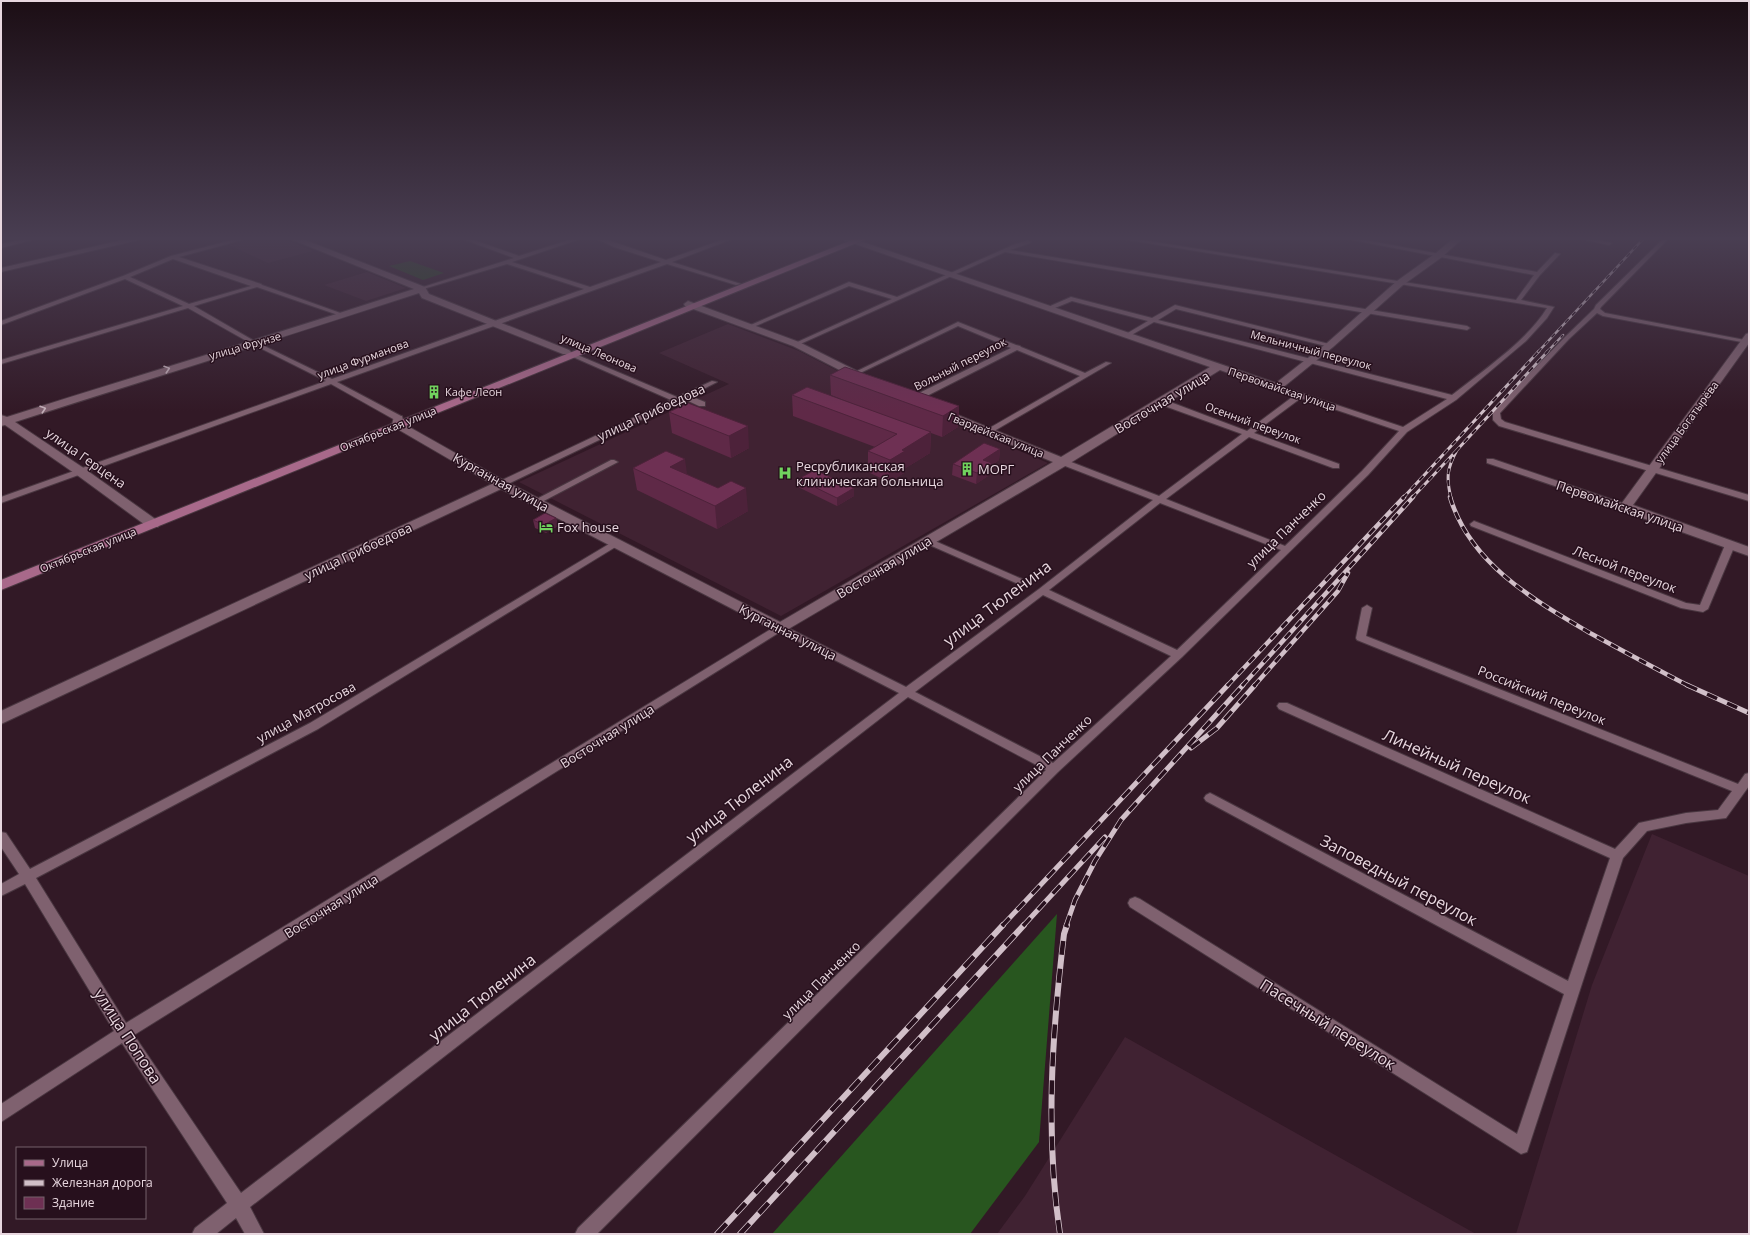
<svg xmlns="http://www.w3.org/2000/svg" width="1750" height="1235" viewBox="0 0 1750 1235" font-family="'Open Sans',sans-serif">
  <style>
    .built { fill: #402232 }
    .green { fill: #204618 }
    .forest { fill: #28561f }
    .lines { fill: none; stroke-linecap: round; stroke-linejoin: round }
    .street-casing { stroke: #4a3741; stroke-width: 2 }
    .secondary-casing { stroke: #4a3741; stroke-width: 2 }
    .primary-casing { stroke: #4a3741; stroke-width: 2 }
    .street { fill: #7f616f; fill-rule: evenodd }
    .secondary { fill: #7f616f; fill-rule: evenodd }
    .primary { fill: #a8698a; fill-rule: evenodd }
    .rail-far4-casing { stroke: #d1bfc8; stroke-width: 2.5 }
    .rail-far3-casing { stroke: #d1bfc8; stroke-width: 3 }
    .rail-far2-casing { stroke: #d1bfc8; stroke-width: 4.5 }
    .rail-far1-casing { stroke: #d1bfc8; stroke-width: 5 }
    .rail-casing { stroke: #d1bfc8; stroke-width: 6 }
    .rail-far4 { stroke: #27101d; stroke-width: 1.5; stroke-dasharray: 5; stroke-linecap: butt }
    .rail-far3 { stroke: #27101d; stroke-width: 2; stroke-dasharray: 6; stroke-linecap: butt }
    .rail-far2 { stroke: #27101d; stroke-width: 3; stroke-dasharray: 8; stroke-linecap: butt }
    .rail-far1 { stroke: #27101d; stroke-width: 3.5; stroke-dasharray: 11; stroke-linecap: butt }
    .rail { stroke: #27101d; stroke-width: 4.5; stroke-dasharray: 14; stroke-linecap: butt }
    .wall { fill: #5f2947 }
    .shaded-wall { fill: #4d223a }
    .building { fill: #6e3053; stroke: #4d223a }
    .oneway { stroke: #c3aeb8 }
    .labels { text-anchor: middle; stroke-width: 3; stroke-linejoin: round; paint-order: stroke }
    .far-street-label { font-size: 11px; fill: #e8d7df; stroke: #27101d }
    .far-poi-label { font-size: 11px; fill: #e8d7df; stroke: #27101d; text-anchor: start }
    .street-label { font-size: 13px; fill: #e8d7df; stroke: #27101d }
    .poi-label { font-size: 13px; fill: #e8d7df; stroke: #27101d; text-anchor: start }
    .near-street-label { font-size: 16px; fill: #e8d7df; stroke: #27101d }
  </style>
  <rect width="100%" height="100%" fill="#321926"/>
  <!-- built -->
  <path class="built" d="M255,238H281L313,251L268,263L229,245Z
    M367,272L406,288L366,301L324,285Z
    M728,324L799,351L867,386L1048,463L781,616L519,482L729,384L659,353Z
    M1652,834L1749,876V1234H1516L1592,985Z
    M1125,1037L1476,1234H997L1025,1196Z"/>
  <!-- green -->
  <path class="green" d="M410,261L444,273L423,280L389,266Z"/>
  <!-- forest -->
  <path class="forest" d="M1057,914L1039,1142L970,1234H772Z"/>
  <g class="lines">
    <!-- street casing -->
    <g class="street-casing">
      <path id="street" d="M29,238H40L1,248V244Z
        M240,238H250L179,257L261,284L262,285L346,315L341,316L257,287L194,306L256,342L332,379L584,289L507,264L420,290V288L514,258L460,238H468L519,256L575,238H583L512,262L590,287L661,262L614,247L595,238H602L666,260L727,238H735L672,262L741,284L736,285L667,264L337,382L401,416V420H395L331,384L1,503V497L326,381L252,344L188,308L1,364V360L183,306L125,279L1,325V321L123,276L171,256ZM173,259L251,286L189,304L130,277Z
        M1116,238H1130L1516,300L1534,275L1342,238H1354L1537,272L1555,253L1560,254L1540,275L1521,300L1554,307L1547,318L1526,341L1456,400L1407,432L1368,475L1182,657L1058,772L597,1234H575L578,1228L1046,770L908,697L250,1207L264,1234H245L236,1218L216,1234H192L195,1228L227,1203L122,1043L1,1122V1104L114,1031L25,884L1,896V884L19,874L1,847V832L6,833L30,869L310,723L614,541H620L622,543L318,729L36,878L126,1023L776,626H784L906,687L1039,589L1153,500L1060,464V460H1066L1159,496L1242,434L1159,404V400H1165L1247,431L1295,395L1275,388V386L1277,385L1403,427L1447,399L1154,322L1128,337L1126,336V334L1148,321L1072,301L1050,310L1047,308L1048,307L1071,297L1152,318L1175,305L1333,345L1330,347L1176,309L1158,320L1452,395C1482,371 1527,341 1547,308ZM1301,398L1399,431L1362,471L1285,546L1166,499L1249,437L1333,468H1339V464L1254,433ZM1160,503L1281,550L1177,650L1049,590ZM1043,595L1171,656L1053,763L915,692ZM780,632L899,693L241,1193L134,1035Z
        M1575,238H1589L1612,243L1609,245Z
        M1664,238H1669L1601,307L1600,309L1605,313L1745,340L1747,341V343L1603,316L1597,313L1569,339L1500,413L1501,419L1505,422L1749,495V501L1499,426L1493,420V411L1565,337L1594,309L1596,305Z
        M1028,240L1031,242L1030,243L1010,250L1467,326L1470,328L1467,330L1005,252L798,345L793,344L892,299L849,286L751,328L746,327L849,282L897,297L1013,245Z
        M958,322L1016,345L1020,346L1021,347L1085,373L1106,362L1111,363L989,434H986V430L1080,376L1017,350L915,402H909V398L1011,348L958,326L856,375L851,374Z
        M564,351H568L677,397L712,381L717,382L690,396L705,402V406H699L684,399L504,486H498V482L671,400L564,353Z
        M1487,459H1493L1628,505L1629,507L1628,509H1622L1487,463Z
        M611,460H614L618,462L538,504H532L531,502Z
        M1474,521L1686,603L1700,605L1725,545L1730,542L1735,545L1708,609L1703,612L1681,608L1471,526L1470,524Z
        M928,538L1022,579L1024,581L1022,583H1016L925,543L923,541L925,539Z
        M1367,605L1372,608L1366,636L1738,784L1745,774L1749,773V786L1726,818L1686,823L1647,831L1623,858L1529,1146L1527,1152L1521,1154L1130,907L1128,903L1130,899L1135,897L1140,899L1517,1134L1564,994L1206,801L1204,798L1206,795L1210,793L1214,795L1568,981L1610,858L1279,709L1277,706L1279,703H1287L1615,849L1639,823L1686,813L1718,810L1732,791L1357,640L1356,638L1362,608Z"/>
    </g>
    <!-- secondary casing -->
    <g class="secondary-casing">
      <path id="secondary" d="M131,238H147L1,272V268Z
        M288,238H300L425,287L429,294L569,350L571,352L569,354H563L422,298L419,293C285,337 149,379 15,422L85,469L158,521L160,524L158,527H148L77,475L5,425L1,426V415L7,417C143,374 279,333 414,289Z
        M838,238H851L1276,383L1327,343L1397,281L1436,253L1454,238H1463L1442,257L1403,285L1333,347L1281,389H1273L1220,370L1067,465L785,631L780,633L775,631L501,489L1,724V711L492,484L394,427L392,425L394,416H402L404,424L505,481L780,622L1053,462L935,413L933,411L935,409H943L1061,457L1210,367Z
        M688,301L799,342L865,375L866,377L865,379H857L793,346L685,306L684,304Z
        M1749,333V343L1633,505L1749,547V556L1620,510L1619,507L1746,334Z"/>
    </g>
    <!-- primary casing -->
    <g class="primary-casing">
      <path id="primary" d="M857,238H869L1,590V580Z"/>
    </g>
    <!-- street -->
    <use href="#street" class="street"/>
    <!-- secondary -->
    <use href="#secondary" class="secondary"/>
    <!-- primary -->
    <use href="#primary" class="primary"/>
    <!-- rail-far4 casing -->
    <g class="rail-far4-casing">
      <path id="rail-far4" d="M1538,352L1644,238
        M1547,352L1563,335"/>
    </g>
    <!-- rail-far3 casing -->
    <g class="rail-far3-casing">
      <path id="rail-far3" d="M1403,498L1539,351
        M1412,498L1457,450
        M1451,498C1446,478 1447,468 1457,450L1548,351"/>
    </g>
    <!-- rail-far2 casing -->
    <g class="rail-far2-casing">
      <path id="rail-far2" d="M1450,497C1470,564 1534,600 1590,633C1623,651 1656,669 1689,686
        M1227,686L1404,497
        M1242,686L1413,497
        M1254,686L1338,591L1348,573"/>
    </g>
    <!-- rail-far1 casing -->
    <g class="rail-far1-casing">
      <path id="rail-far1" d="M1687,685L1749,713
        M1191,748L1217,728L1255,685
        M1002,926L1228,685
        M1023,926L1105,837
        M1066,926L1075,900L1095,861L1121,820L1243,685"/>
    </g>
    <!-- rail casing -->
    <g class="rail-casing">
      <path id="rail" d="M717,1234L1003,925
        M740,1234L1024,925
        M1060,1234C1045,1134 1052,1034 1064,934L1067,925"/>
    </g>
    <!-- rail-far4 -->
    <use href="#rail-far4" class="rail-far4"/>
    <!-- rail-far3 -->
    <use href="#rail-far3" class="rail-far3"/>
    <!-- rail-far2 -->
    <use href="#rail-far2" class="rail-far2"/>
    <!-- rail-far1 -->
    <use href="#rail-far1" class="rail-far1"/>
    <!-- rail -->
    <use href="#rail" class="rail"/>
  </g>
  <!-- wall -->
  <path class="wall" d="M830,375L959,406L958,427L942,437L931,433L930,453L904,469V473L889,482L868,472V451L875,447L793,416L792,395L856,405L831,395Z
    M688,403L749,448L731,458L672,433L669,412Z
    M1000,449L999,460L992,465L991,474L976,484L952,475L953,464Z
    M633,468L687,474L748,511L717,529L637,490Z
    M798,479L854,488V496L837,506L798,487Z
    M556,518L558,526L546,533L535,528L533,520Z"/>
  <!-- shaded-wall -->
  <path class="shaded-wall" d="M959,406L958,427L942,437L943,416Z
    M748,426L749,448L731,458L729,436Z
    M931,432L930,453L904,469V473L889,482L890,460L902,450Z
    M1000,449L999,460L992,465L991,474L976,484L977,473L983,460Z
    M685,459L688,481L670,467Z
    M746,488L748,511L717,529L715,506Z
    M854,488V496L837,506V498Z
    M556,518L558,526L546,533L544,525Z"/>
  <!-- building -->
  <path class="building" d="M845,367L959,406L943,416L830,375Z
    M807,387L931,432L902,450L905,451L890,460L868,451L897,434L792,395Z
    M688,403L748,426L729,436L669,412Z
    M984,443L1000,449L983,460L992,463L977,473L953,464Z
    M666,451L685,459L670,467L718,488L731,481L746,488L715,506L633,468Z
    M815,470L854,488L837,498L798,479Z
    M545,513L556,518L544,525L533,520Z"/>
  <!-- one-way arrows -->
  <defs><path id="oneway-chevron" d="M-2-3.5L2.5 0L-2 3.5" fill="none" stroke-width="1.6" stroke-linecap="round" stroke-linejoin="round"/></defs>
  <g class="oneway">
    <use href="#oneway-chevron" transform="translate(167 369) rotate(-18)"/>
    <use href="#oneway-chevron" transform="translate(43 409) rotate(-18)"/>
  </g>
  <!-- sky -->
  <linearGradient id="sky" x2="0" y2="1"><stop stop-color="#1c0e15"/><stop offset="0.58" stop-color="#493e52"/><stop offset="1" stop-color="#493e52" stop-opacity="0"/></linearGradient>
  <rect width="1750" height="411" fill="url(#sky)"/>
  <!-- icons -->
  <defs>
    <g id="building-bare" transform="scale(1.08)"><path d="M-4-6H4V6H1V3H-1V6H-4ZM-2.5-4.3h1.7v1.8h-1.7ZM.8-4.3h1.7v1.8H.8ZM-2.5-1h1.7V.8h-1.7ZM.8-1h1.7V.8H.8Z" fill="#71d25e" stroke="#27101d" stroke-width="2.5" paint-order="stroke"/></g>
    <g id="hospital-bare" transform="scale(1.08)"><path d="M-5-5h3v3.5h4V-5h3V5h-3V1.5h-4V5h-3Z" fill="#71d25e" stroke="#27101d" stroke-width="2.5" paint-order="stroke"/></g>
    <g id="hotel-bare" transform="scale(1.08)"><path d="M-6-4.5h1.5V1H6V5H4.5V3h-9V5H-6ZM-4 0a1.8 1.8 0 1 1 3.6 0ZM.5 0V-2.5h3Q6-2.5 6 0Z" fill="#71d25e" stroke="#27101d" stroke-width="2.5" paint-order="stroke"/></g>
  </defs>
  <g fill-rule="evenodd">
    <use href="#building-bare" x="434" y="392"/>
    <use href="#building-bare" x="967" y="469"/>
    <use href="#hospital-bare" x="785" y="473"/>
    <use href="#hotel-bare" x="546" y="527"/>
  </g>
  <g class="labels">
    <!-- far-street labels -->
    <g class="far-street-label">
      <text transform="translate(245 346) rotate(-16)" y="4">улица Фрунзе</text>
      <text transform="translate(1311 350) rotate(15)" y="4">Мельничный переулок</text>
      <text transform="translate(599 353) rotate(23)" y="4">улица Леонова</text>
      <text transform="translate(363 359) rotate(-20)" y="4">улица Фурманова</text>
      <text transform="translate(960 364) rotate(-27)" y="4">Вольный переулок</text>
      <text transform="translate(1282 389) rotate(19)" y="4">Первомайская улица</text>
      <text transform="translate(1687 422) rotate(-54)" y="4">улица Богатырёва</text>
      <text transform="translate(1253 423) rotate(20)" y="4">Осенний переулок</text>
      <text transform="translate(388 429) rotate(-22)" y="4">Октябрьская улица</text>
      <text transform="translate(996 435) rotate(22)" y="4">Гвардейская улица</text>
      <text transform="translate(88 550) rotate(-22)" y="4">Октябрьская улица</text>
    </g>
    <!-- far-poi labels -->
    <g class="far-poi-label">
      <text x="445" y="396">Кафе Леон</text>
    </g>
    <!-- street labels -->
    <g class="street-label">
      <text transform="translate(1162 402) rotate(-31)" y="5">Восточная улица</text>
      <text transform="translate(651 412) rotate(-25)" y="5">улица Грибоедова</text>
      <text transform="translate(86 458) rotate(35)" y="5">улица Герцена</text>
      <text transform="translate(501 482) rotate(29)" y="5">Курганная улица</text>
      <text transform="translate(1620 506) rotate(19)" y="5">Первомайская улица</text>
      <text transform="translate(1286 529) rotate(-44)" y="5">улица Панченко</text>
      <text transform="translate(358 551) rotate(-25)" y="5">улица Грибоедова</text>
      <text transform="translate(884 567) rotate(-31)" y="5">Восточная улица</text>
      <text transform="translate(1625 569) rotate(21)" y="5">Лесной переулок</text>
      <text transform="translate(788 632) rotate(27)" y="5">Курганная улица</text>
      <text transform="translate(1542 695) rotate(22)" y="5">Российский переулок</text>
      <text transform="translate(306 712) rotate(-29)" y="5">улица Матросова</text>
      <text transform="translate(607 736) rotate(-32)" y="5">Восточная улица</text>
      <text transform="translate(1052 753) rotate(-44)" y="5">улица Панченко</text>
      <text transform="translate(331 906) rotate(-32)" y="5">Восточная улица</text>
      <text transform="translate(821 980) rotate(-45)" y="5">улица Панченко</text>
    </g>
    <!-- poi labels -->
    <g class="poi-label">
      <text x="796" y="471">Ресрубликанская<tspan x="796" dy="15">клиническая больница</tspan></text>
      <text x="978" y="474">МОРГ</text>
      <text x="557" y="532">Fox house</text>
    </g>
    <!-- near-street labels -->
    <g class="near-street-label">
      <text transform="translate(997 603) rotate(-37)" y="6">улица Тюленина</text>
      <text transform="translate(1457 766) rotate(24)" y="6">Линейный переулок</text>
      <text transform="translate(739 799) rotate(-38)" y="6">улица Тюленина</text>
      <text transform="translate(1399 880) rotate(28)" y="6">Заповедный переулок</text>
      <text transform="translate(482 997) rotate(-38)" y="6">улица Тюленина</text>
      <text transform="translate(1328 1024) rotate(32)" y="6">Пасечный переулок</text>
      <text transform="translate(128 1036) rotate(57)" y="6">улица Попова</text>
    </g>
  </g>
  <!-- border -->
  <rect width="1750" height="1235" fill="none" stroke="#e8d7df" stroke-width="4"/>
  <!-- legend -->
  <rect x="16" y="1147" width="130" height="72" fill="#27101d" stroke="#74606b"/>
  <rect x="24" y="1160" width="20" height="6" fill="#a8698a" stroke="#74606b"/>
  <text x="52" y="1167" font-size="12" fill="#e8d7df">Улица</text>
  <rect x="24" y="1180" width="20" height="6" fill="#d1bfc8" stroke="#74606b"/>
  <text x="52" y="1187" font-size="12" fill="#e8d7df">Железная дорога</text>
  <rect x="24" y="1197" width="20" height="12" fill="#6e3053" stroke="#74606b"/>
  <text x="52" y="1207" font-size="12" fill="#e8d7df">Здание</text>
</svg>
